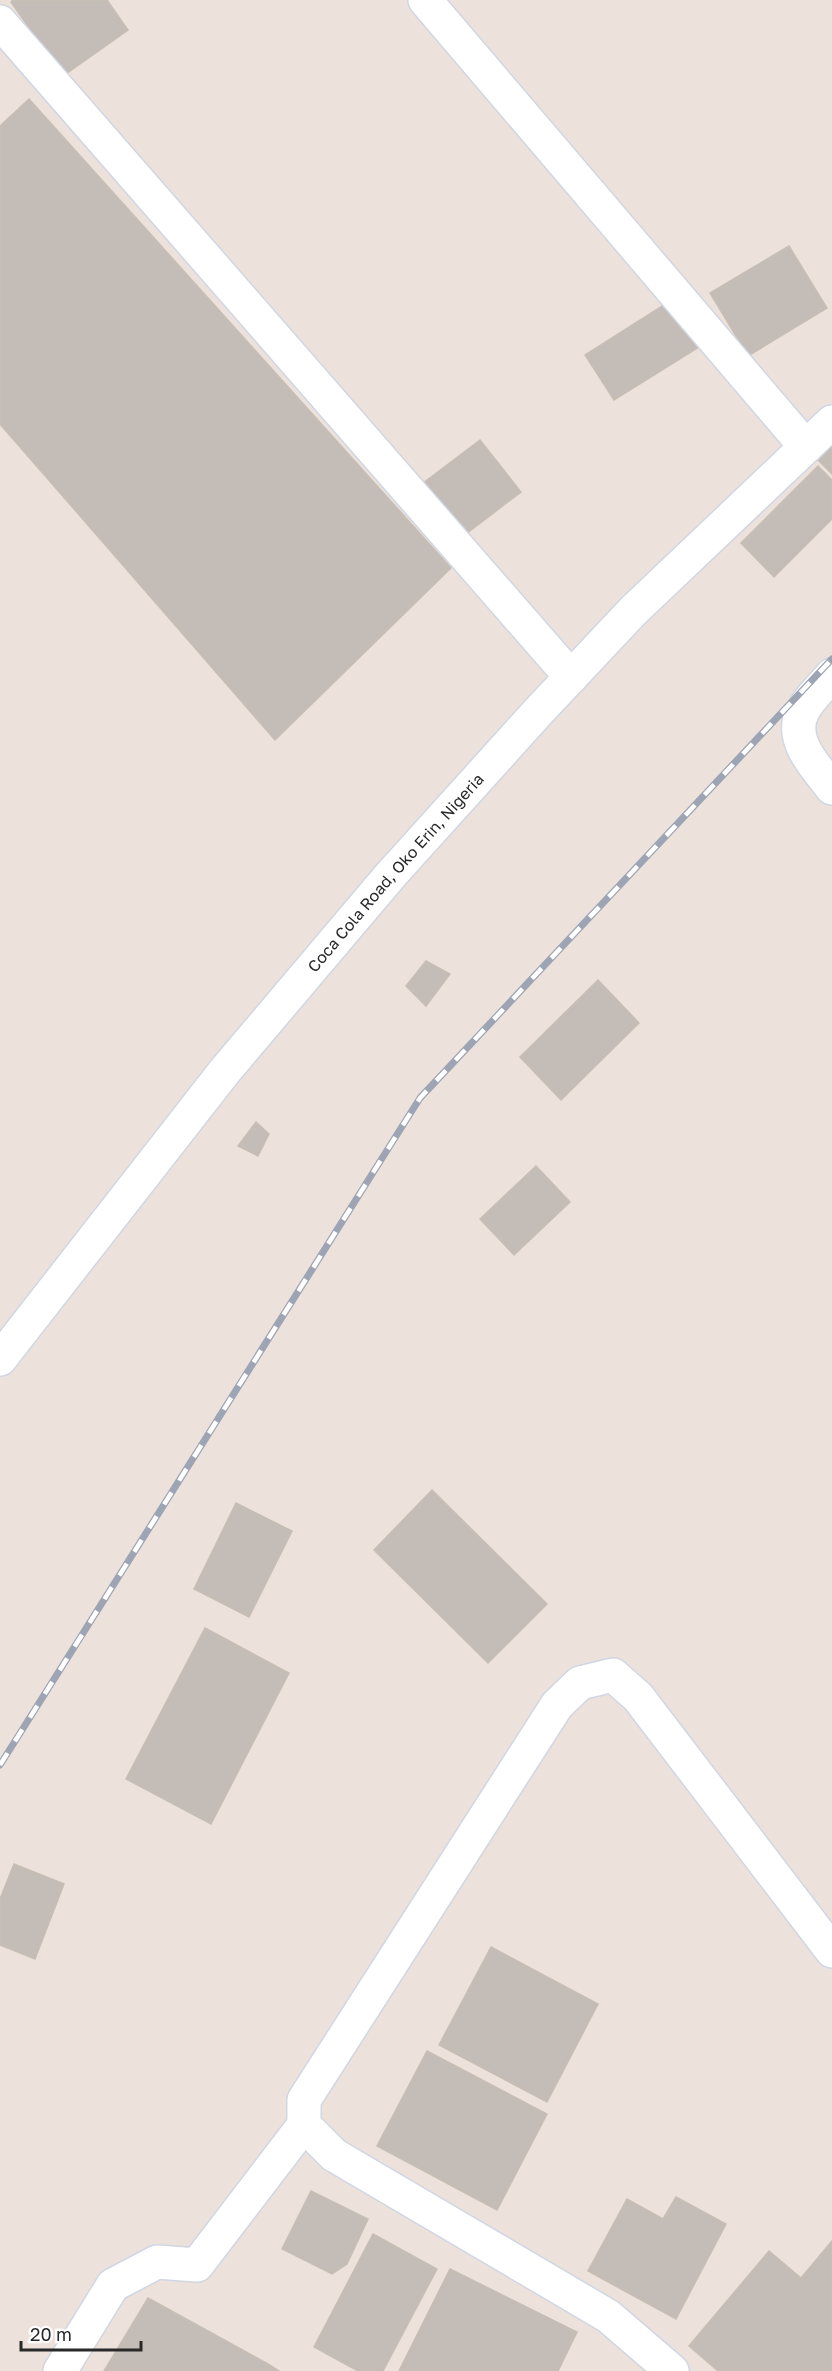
<svg xmlns="http://www.w3.org/2000/svg" width="832" height="2371" viewBox="0 0 832 2371" font-family="'Golos Text',sans-serif">
  <style>
    .building { fill: #c4bcb7; stroke: #c7beb4; stroke-width: 1.5 }
    .lines { fill: none; stroke-linecap: round; stroke-linejoin: round }
    .minor-casing { stroke: #d0d6e3; stroke-width: 36 }
    .minor { stroke: #fff; stroke-width: 33 }
    .rail-casing { stroke: #9da4b4; stroke-width: 7 }
    .rail { stroke: #fff; stroke-width: 4.5; stroke-dasharray: 14; stroke-linecap: butt }
    .labels { text-anchor: middle; stroke-width: 6; stroke-linejoin: round; paint-order: stroke }
    .street-label { font-size: 16px; fill: #292929; stroke: #fff }
  </style>
  <rect width="100%" height="100%" fill="#ece2db"/>
  <!-- building -->
  <path class="building" d="M13,0H107L128,30L63,76L11,2Z
    M29,99L451,568L275,740L0,424V126Z
    M789,246L827,308L748,356L710,293Z
    M670,301L699,347L614,400L585,355Z
    M480,440L521,492L462,537L422,484Z
    M832,446V474L818,460Z
    M818,466L832,480V519L774,577L741,543Z
    M426,961L450,974L426,1006L406,986Z
    M598,980L639,1023L561,1100L520,1057Z
    M256,1122L269,1134L258,1156L238,1146Z
    M536,1166L570,1202L514,1255L480,1219Z
    M432,1490L547,1604L488,1663L374,1550Z
    M236,1503L292,1531L249,1617L194,1589Z
    M205,1628L289,1673L211,1824L126,1779Z
    M14,1864L64,1884L35,1959L0,1945V1899Z
    M491,1947L598,2004L547,2102L439,2045Z
    M427,2051L547,2114L497,2210L377,2146Z
    M311,2191L368,2219L347,2264L332,2274L282,2249Z
    M676,2197L726,2224L676,2319L588,2271L627,2199L663,2219Z
    M373,2234L437,2269L383,2371H358L314,2347Z
    M832,2241V2371H718L689,2346L769,2251L801,2278Z
    M450,2269L577,2332L558,2371H399Z
    M148,2298L268,2364L279,2371H104Z"/>
  <g class="lines">
    <!-- minor casing -->
    <g class="minor-casing">
      <g id="minor">
        <path d="M425,0L806,447"/>
        <path d="M0,22L571,677"/>
        <path d="M832,675C823,686 808,699 802,713C789,741 817,768 832,788"/>
        <path id="s1" d="M0,1359L224,1072L389,877L537,713L633,611L832,422"/>
        <path d="M60,2371L113,2285L157,2262L197,2265L304,2125"/>
        <path d="M672,2371L608,2316L334,2155L304,2125V2100L557,1705L580,1683L613,1675L638,1697L832,1951"/>
      </g>
    </g>
    <!-- minor -->
    <use href="#minor" class="minor"/>
    <!-- rail casing -->
    <g class="rail-casing">
      <path id="rail" d="M0,1765L420,1098L832,659"/>
    </g>
    <!-- rail -->
    <use href="#rail" class="rail"/>
  </g>
  <g class="labels">
    <!-- street labels -->
    <g class="street-label">
      <text dy="6" stroke="none"><textPath href="#s1" startOffset="627">Coca Cola Road, Oko Erin, Nigeria</textPath></text>
    </g>
  </g>
  <!-- scale -->
  <path d="M21 2341v9h120v-9" fill="none" stroke="#292929" stroke-width="3"/>
  <text x="30" y="2341" font-size="18" fill="#292929" stroke="#ffffff" stroke-width="4.5" paint-order="stroke">20 m</text>
</svg>
